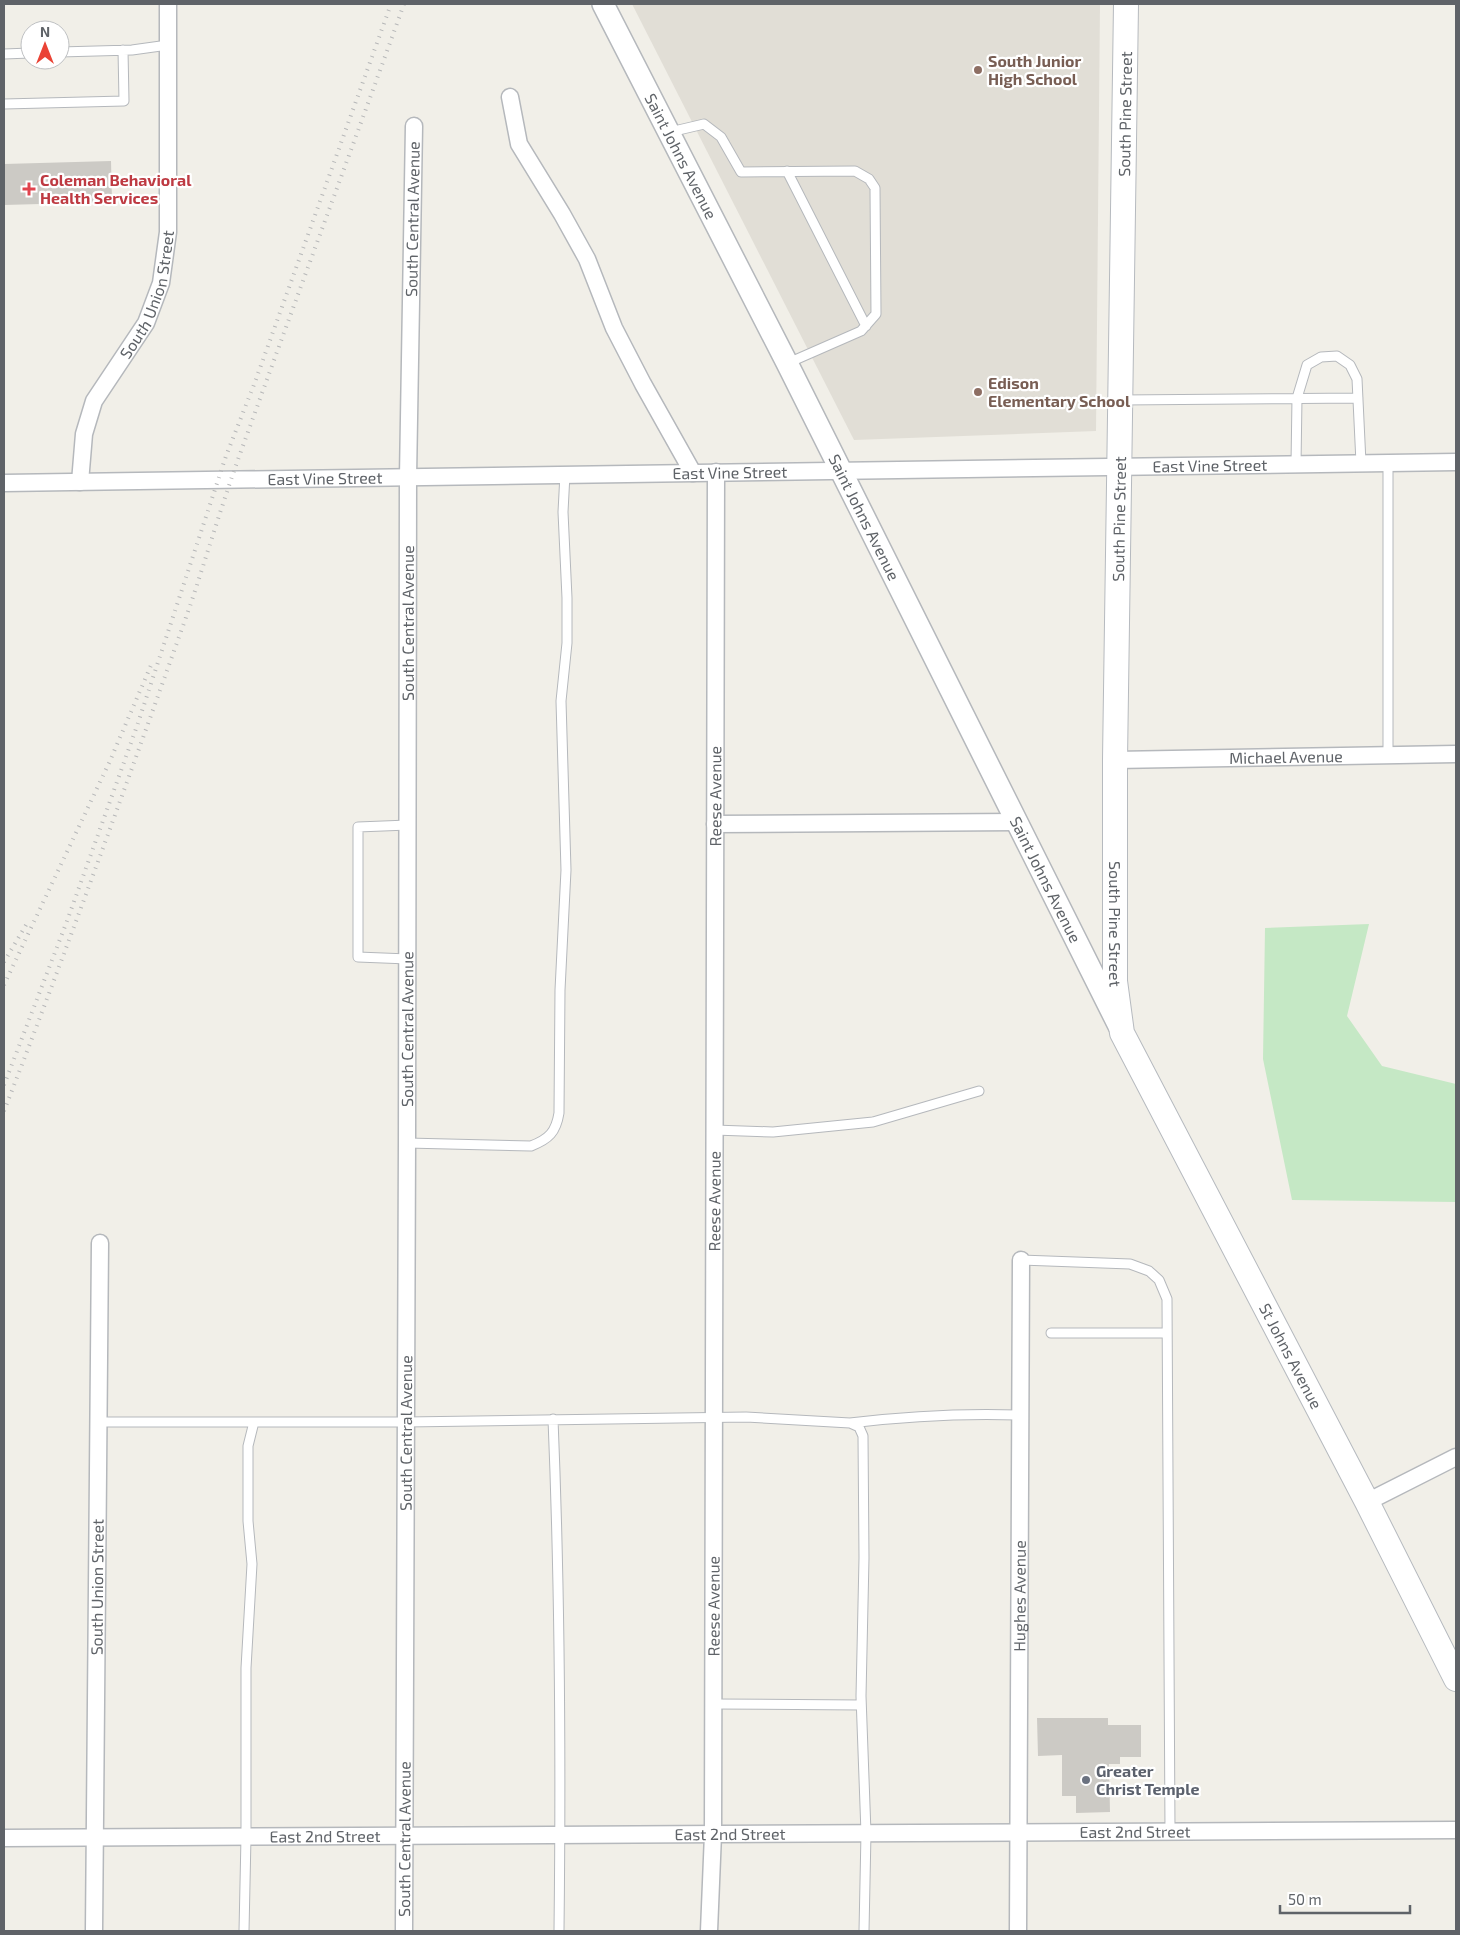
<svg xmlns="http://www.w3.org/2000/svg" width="1460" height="1935" viewBox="0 0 1460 1935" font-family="'Exo 2',sans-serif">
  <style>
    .education { fill: #e1ded6 }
    .green { fill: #c5e8c5 }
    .building { fill: #cccac5 }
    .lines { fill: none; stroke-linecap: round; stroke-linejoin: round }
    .service-casing { stroke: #b5b8bc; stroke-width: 11 }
    .minor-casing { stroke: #b5b8bc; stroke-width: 19 }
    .tertiary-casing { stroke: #b5b8bc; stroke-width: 24 }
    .secondary-casing { stroke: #b6babf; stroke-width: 26 }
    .service { stroke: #fff; stroke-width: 9 }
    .minor { stroke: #fff; stroke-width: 16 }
    .tertiary { stroke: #fff; stroke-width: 21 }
    .secondary { stroke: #fff; stroke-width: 24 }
    .rail { stroke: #b6b7b8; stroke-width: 4; stroke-dasharray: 1 6; stroke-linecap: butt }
    .education-dot { fill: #8d6e63; stroke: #fff; stroke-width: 2 }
    .health-dot { fill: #e0444e; stroke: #fff; stroke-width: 2 }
    .worship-dot { fill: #6b7280; stroke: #fff; stroke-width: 2 }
    .labels { text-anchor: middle; stroke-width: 4.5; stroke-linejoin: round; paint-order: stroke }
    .education-label { font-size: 16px; font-weight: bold; fill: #785e54; stroke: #fff; text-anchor: start }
    .street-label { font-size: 16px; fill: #5f6368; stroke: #fff }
    .health-label { font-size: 16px; font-weight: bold; fill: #be3a42; stroke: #fff; text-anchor: start }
    .worship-label { font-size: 16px; font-weight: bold; fill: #5b616d; stroke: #fff; text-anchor: start }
  </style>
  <rect width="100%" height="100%" fill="#f1efe8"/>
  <!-- education -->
  <path class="education" d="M632,4H1100L1096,431L854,440Z"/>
  <!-- green -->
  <path class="green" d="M1369,924L1347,1016L1382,1066L1456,1084V1202L1292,1200L1263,1059L1265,928Z"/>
  <!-- building -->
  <path class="building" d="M111,161L112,202L4,205V164Z
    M1037,1718H1108V1725H1141V1757H1120V1764H1109L1110,1812L1076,1813V1796H1062V1755L1038,1756Z"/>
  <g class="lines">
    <!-- service casing -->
    <g class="service-casing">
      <path id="service" d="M60,52L132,50L168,45
        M4,54L30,53
        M4,104L124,101L123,50
        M670,132L704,124L721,137L741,172L855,171L869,179L875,188L876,314L861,331L788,363
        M787,171L866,326
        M1121,400L1358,398
        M1388,463V755
        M1296,464L1297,398L1307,365L1321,357L1337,356L1350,365L1357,379L1361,463
        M408,825L358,827V957L408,959
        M714,1130L773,1132L873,1122L979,1091
        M407,1143L531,1146C549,1139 556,1132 559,1113L560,990L566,870L561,701L567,643V598L563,512L565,474
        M1021,1260L1130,1264L1149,1271L1159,1280L1167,1299L1170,1831
        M1051,1333H1167
        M553,1419C560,1590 561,1760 559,1931
        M99,1422H406L746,1417L850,1423L859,1427L863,1436L864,1558L861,1696L866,1833L864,1931
        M850,1423C907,1416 963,1413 1021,1415
        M713,1704L861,1705
        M244,1931L246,1837V1668L252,1564L248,1521V1446L254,1422"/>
    </g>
    <!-- minor casing -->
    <g class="minor-casing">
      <g id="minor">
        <path d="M510,97L519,144L562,214L587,259L614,328L643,384L693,473"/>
        <path id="s1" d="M80,482L84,434L94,401L146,323L161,283L168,232V4"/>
        <path id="s2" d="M4,483L1456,462"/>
        <path id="s3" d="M1115,760L1456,754"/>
        <path d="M715,824L1017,822"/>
        <path d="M1367,1502L1456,1457"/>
        <path id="s4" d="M4,1838L1456,1830"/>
        <path id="s5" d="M94,1931L100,1243"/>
        <path id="s6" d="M404,1931L407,1143L408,477L414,126"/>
        <path id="s7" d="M709,1931L713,1834L716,472"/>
        <path id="s8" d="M1018,1931L1021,1260"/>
      </g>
    </g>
    <!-- tertiary casing -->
    <g class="tertiary-casing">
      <g id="tertiary">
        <path id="s9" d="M603,4L787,363L1119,1026"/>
      </g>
    </g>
    <!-- secondary casing -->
    <g class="secondary-casing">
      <g id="secondary">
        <path id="s10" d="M1126,4L1115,760V981L1122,1033L1367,1502L1456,1679"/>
      </g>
    </g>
    <!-- service -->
    <use href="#service" class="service"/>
    <!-- minor -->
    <use href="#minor" class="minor"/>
    <!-- tertiary -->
    <use href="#tertiary" class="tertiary"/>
    <!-- secondary -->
    <use href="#secondary" class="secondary"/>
    <!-- rail -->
    <path class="rail" d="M4,962L26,925
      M4,985L109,763L152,663
      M4,1085L67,921L137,726L226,456L255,382L391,4
      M4,1111C69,944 130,775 190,606C207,555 222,504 240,454C294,304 350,154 404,4"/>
  </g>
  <!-- markers -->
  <g class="education-dot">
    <circle cx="978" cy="70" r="5"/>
    <circle cx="978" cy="392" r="5"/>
  </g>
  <path class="health-dot" d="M26.5 181.5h5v5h5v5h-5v5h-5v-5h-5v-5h5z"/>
  <circle class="worship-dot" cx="1086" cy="1780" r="5"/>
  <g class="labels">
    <!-- education labels -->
    <g class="education-label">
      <text x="988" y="67">South Junior<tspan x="988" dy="18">High School</tspan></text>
      <text x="988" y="389">Edison<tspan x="988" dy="18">Elementary School</tspan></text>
    </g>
    <!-- street labels -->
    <g class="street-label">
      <text transform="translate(1125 114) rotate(-89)" y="6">South Pine Street</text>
      <text dy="6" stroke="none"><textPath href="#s9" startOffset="171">Saint Johns Avenue</textPath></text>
      <text dy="6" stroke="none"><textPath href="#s6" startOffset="1712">South Central Avenue</textPath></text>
      <text dy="6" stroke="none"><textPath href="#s1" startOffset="204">South Union Street</textPath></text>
      <text dy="6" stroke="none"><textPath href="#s2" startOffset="1206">East Vine Street</textPath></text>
      <text dy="6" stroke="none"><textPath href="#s2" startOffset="726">East Vine Street</textPath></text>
      <text dy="6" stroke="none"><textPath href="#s2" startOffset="321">East Vine Street</textPath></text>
      <text dy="6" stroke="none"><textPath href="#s9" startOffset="576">Saint Johns Avenue</textPath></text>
      <text transform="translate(1119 519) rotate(-89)" y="6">South Pine Street</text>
      <text dy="6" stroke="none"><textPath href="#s6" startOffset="1308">South Central Avenue</textPath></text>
      <text dy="6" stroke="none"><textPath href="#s3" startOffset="171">Michael Avenue</textPath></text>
      <text dy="6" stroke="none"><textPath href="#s7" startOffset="1135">Reese Avenue</textPath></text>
      <text dy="6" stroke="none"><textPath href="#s9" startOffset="981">Saint Johns Avenue</textPath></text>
      <text dy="6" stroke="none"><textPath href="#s10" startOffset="920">South Pine Street</textPath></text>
      <text dy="6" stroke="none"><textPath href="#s6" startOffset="902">South Central Avenue</textPath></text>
      <text dy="6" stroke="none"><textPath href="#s7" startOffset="730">Reese Avenue</textPath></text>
      <text dy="6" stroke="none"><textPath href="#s10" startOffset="1394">St Johns Avenue</textPath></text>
      <text dy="6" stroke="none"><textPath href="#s6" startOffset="498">South Central Avenue</textPath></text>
      <text dy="6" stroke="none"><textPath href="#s5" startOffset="344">South Union Street</textPath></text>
      <text dy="6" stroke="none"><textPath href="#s8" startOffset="335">Hughes Avenue</textPath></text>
      <text dy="6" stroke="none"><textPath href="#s7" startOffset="325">Reese Avenue</textPath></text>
      <text dy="6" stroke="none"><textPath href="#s4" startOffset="1131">East 2nd Street</textPath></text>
      <text dy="6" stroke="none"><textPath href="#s4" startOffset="726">East 2nd Street</textPath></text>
      <text dy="6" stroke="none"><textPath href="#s4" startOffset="321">East 2nd Street</textPath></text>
      <text dy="6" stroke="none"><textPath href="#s6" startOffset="92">South Central Avenue</textPath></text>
    </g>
    <!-- health labels -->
    <g class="health-label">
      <text x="40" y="186">Coleman Behavioral<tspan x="40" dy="18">Health Services</tspan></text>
    </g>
    <!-- worship labels -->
    <g class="worship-label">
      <text x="1096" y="1777">Greater<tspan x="1096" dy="18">Christ Temple</tspan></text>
    </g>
  </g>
  <!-- border -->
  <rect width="1460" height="1935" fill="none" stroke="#5f6368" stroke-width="10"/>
  <!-- north arrow -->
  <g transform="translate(45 45)"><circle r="24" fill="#ffffff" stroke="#bfc1c3"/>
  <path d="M0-4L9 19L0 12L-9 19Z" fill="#ea4335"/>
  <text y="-8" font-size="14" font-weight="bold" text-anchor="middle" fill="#5f6368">N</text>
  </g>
  <!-- scale -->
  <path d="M1280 1905v8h130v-8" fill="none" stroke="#5f6368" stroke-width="2.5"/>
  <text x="1288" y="1905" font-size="15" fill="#5f6368" stroke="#ffffff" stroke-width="4" paint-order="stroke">50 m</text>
</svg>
